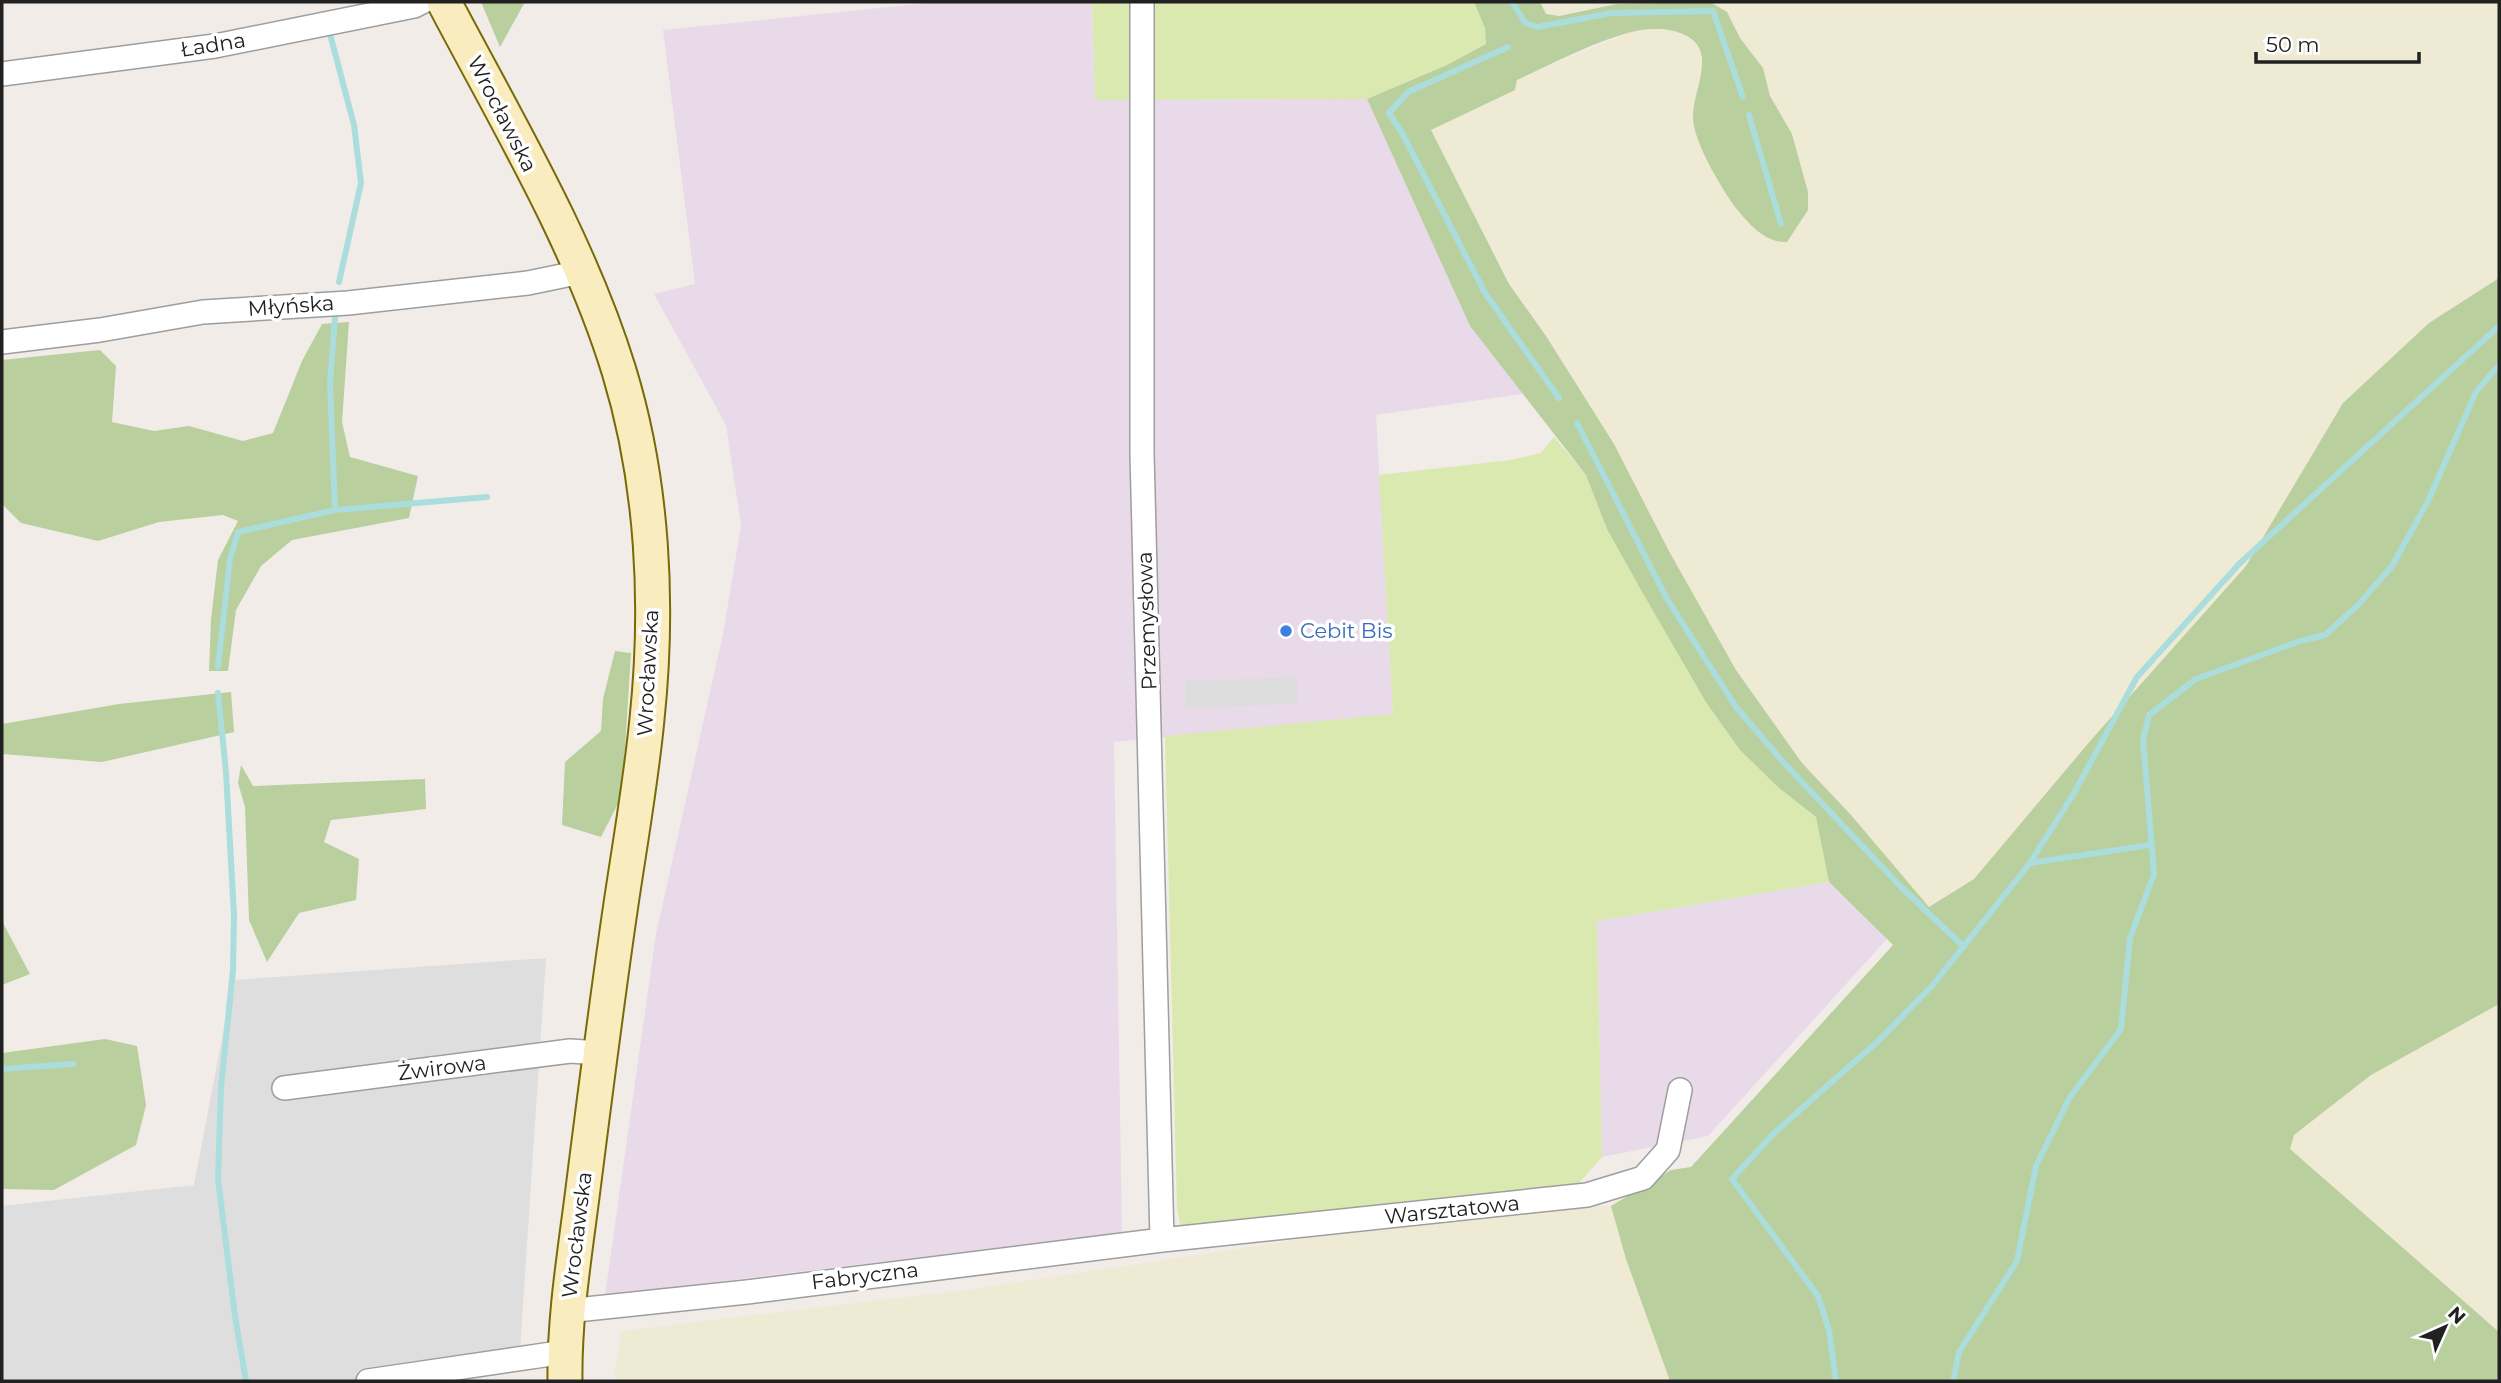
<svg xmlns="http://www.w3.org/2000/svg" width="2501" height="1383" viewBox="0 0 2501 1383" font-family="Montserrat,sans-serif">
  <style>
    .residential { fill: #dfdede }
    .industrial { fill: #e9daea }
    .farmland { fill: #efead4 }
    .grass { fill: #dae9b0 }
    .forest { fill: #b9cf9e }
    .parking { fill: #ddd }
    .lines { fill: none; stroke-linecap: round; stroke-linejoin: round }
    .stream { stroke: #aadddc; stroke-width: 6 }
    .minor-casing { stroke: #9e9e9e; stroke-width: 26 }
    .secondary-casing { stroke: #796907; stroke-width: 37 }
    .minor { stroke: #fff; stroke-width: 23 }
    .secondary { stroke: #f9edbf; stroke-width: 33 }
    .shop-dot { fill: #3f7fe0; stroke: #fff; stroke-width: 2.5 }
    .labels { text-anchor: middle; stroke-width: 7; stroke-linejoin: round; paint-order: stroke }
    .street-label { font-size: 21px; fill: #212121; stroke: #fff }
    .shop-label { font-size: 21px; fill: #366cbe; stroke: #fff; text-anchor: start }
  </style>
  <rect width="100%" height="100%" fill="#f1ece8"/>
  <!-- residential -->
  <path class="residential" d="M546,958L519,1365L422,1381H2V1206L194,1185L233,980Z"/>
  <!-- industrial -->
  <path class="industrial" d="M937,2H1092L1095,100L1367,99L1470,326L1523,394L1376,415L1393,714L1114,742L1122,1233L605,1295L656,934L724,629L741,525L726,425L654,294L695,284L663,30Z
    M1829,882L1887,939L1708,1136L1602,1157L1597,921Z"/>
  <!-- farmland -->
  <path class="farmland" d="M1540,2H1695L1617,4L1559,16L1546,14Z
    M1710,2H2499V278L2429,323L2343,403L2246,566L2091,740L1974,880L1929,908L1851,815L1802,763L1736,670L1670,553L1614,444L1546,336L1509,284L1431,130L1515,90L1516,80L1608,41L1636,31L1656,29L1682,32L1695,43L1702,55L1701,80L1693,117L1715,178L1755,229L1786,242L1808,210V192L1792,134L1770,96L1763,68L1740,38L1727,12Z
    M2499,1004V1332L2290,1150L2294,1135L2371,1075Z
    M1576,1206H1611L1626,1259L1670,1381H614L621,1331L966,1290L1317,1237Z"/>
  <!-- grass -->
  <path class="grass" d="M1092,2H1474L1485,28L1486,44L1447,65L1367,99L1095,100Z
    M1554,437L1586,475L1607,529L1641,590L1740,750L1779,788L1816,817L1829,882L1597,921L1602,1157L1578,1184L1230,1222L1180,1225L1177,1208L1165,736L1393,714L1379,475L1511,460L1541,453Z"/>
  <!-- forest -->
  <path class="forest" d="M481,2H525L500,47Z
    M1474,2H1540L1546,14L1559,16L1617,4L1695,2H1710L1727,12L1740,38L1763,68L1770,96L1792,134L1808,192V210L1787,242C1765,243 1749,224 1736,208C1721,188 1693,141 1693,117C1693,97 1703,80 1702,58C1699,29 1659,26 1636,31C1599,39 1552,64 1517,80L1515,90L1431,130L1509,284L1546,336L1614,444L1670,553L1736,670L1802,763L1851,815L1929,907L1974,879L2091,740L2246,566L2343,403L2429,323L2499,278V1004L2371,1075L2294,1135L2290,1149L2499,1332V1381H1670L1626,1259L1611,1206L1671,1170L1691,1167L1893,945L1829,882L1816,817L1779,788L1740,750L1706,702L1641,590L1607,529L1586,475L1470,326L1367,99L1447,65L1486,44L1485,28Z
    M349,322L342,422L350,457L418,476L409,518L292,540L261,566L236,610L228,671H209L211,619L218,560L238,521L223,515L159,522L98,541L21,523L2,504V360L100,350L116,366L112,422L154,431L189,426L243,441L273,433L302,361L322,324Z
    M615,651L631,653L622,796L601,837L562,825L565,762L601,731L603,699Z
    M231,692L234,732L102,762L2,754V724L119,704Z
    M241,765L253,786L425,779L426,809L331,820L324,842L359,859L356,900L299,913L267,962L249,920L245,807L238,783Z
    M2,921L30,974L2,985Z
    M105,1039L137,1046L146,1105L136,1145L54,1190L2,1189V1053Z"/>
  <!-- parking -->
  <path class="parking" d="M1297,677V704L1186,708L1185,681Z"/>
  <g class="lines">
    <!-- stream -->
    <path class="stream" d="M1512,2L1525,23L1537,27L1612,13L1713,11L1743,97
      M330,34L354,125L361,183L339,282
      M1508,47L1408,92L1389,113L1402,133L1485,293L1559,398
      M1749,115L1781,224
      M335,317L330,383L335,510
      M1577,423L1667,599L1736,707L1783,762L1900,886L1964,947
      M218,667L230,559L238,532L335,510L487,497
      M218,693L226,772L234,915L233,970L221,1088L218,1179L235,1316L246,1381
      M2030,863L2074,793L2137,677L2240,563L2499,326
      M2,1069L73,1064
      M1836,1381L1829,1330L1818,1296L1732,1179L1774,1133L1877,1042L1931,987L2030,863L2150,845
      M1953,1381L1959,1352L2017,1261L2036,1166L2070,1097L2121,1029L2130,938L2154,874L2143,740L2149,715L2196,679L2300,641L2325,635L2358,605L2392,566L2428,501L2476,392L2499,365"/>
    <!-- minor casing -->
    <g class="minor-casing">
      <path id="minor" d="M1142,2V453L1162,1240
        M2,74L215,46L414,6L422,2
        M2,342L100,330L203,312L348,303L528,283L581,272
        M284,1088L570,1051L600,1053
        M567,1311L747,1292L1162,1240L1587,1195L1643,1178L1668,1150L1680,1090
        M368,1381L565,1352"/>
    </g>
    <!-- secondary casing -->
    <g class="secondary-casing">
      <path id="secondary" d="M444,2C507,122 579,241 619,371C653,482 659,605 647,719C641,781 630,843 621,904C607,999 595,1094 583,1189C575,1253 564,1317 565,1381"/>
    </g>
    <!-- minor -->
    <use href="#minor" class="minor"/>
    <!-- secondary -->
    <use href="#secondary" class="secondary"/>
  </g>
  <!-- markers -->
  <circle class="shop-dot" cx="1286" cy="631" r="7"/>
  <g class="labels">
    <!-- street labels -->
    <g class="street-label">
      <text transform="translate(213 45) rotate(-9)" y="7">Ładna</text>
      <text transform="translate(502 114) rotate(63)" y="7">Wrocławska</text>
      <text transform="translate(291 306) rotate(-4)" y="7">Młyńska</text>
      <text transform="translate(1147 621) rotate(-92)" y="7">Przemysłowa</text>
      <text transform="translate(648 673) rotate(-87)" y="7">Wrocławska</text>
      <text transform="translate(442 1068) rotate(-7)" y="7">Żwirowa</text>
      <text transform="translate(1452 1210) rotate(-6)" y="7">Warsztatowa</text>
      <text transform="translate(577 1235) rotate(-83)" y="7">Wrocławska</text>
      <text transform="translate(865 1276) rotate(-7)" y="7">Fabryczna</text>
    </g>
    <!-- shop labels -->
    <g class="shop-label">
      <text x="1300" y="638">Cebit Bis</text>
    </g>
  </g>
  <!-- border -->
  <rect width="2501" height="1383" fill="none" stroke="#212121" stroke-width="7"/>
  <!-- north arrow -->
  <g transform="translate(2445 1327) rotate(45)" stroke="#ffffff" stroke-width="5" paint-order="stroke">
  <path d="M0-5L12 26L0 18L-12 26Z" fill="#212121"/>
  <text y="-10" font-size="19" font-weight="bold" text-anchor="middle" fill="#212121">N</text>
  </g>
  <!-- scale -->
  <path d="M2256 52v10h163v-10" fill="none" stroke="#212121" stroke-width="3.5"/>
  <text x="2266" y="52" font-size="21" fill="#212121" stroke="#ffffff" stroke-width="5" paint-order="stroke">50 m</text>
</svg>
